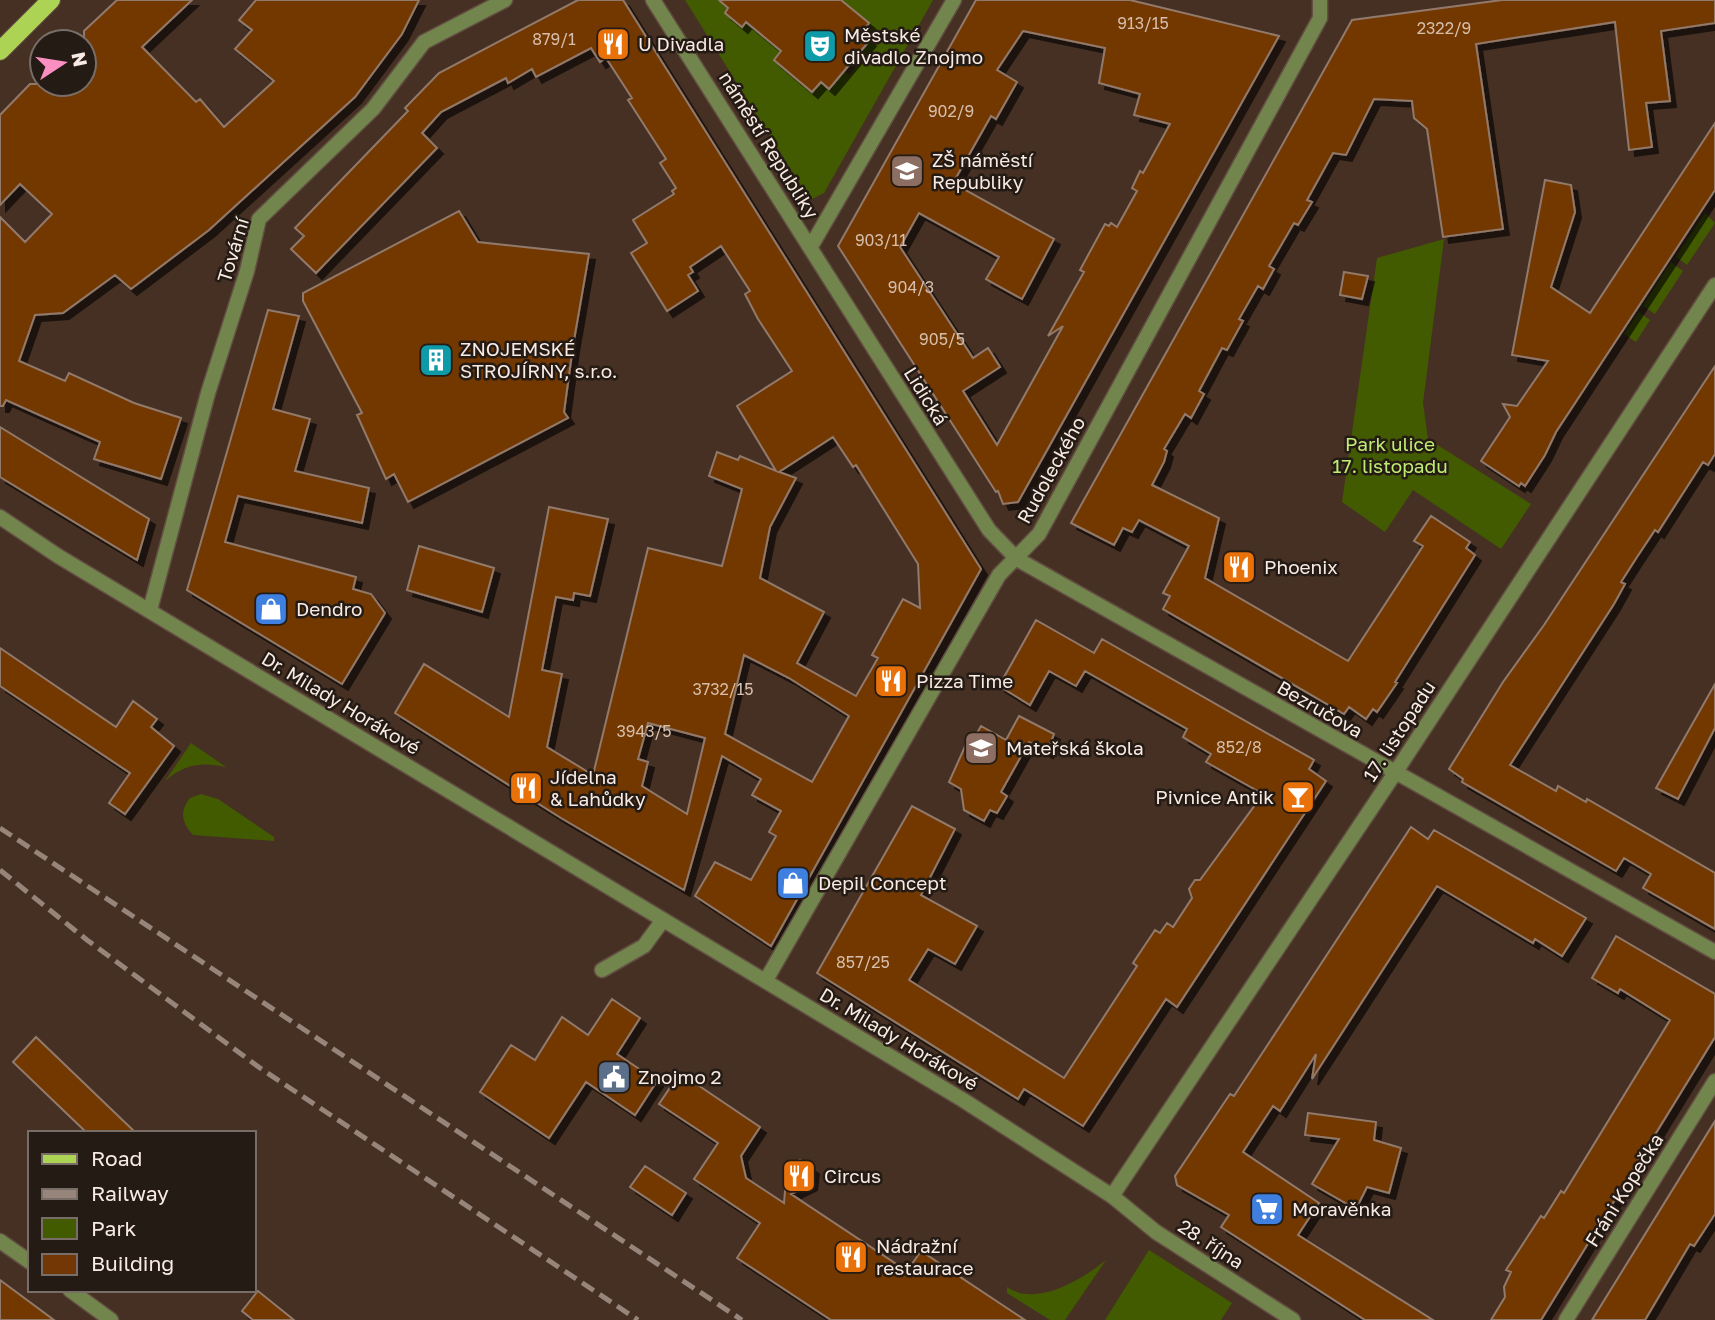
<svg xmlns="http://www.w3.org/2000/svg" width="1715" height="1320" viewBox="0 0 1715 1320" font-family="'Golos Text',sans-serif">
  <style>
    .green { fill: #435b00 }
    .building { fill: #723704; stroke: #927a6b; stroke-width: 2; fill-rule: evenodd; filter: url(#shadow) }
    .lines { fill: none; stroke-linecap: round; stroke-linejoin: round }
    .street-casing { stroke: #624e42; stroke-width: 17 }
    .primary-casing { stroke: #624e42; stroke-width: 20 }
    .street { stroke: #72854c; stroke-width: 14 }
    .primary { stroke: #add355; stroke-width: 18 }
    .rail { stroke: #97857b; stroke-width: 5; stroke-dasharray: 14 7; stroke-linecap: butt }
    .labels { text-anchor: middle; stroke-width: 5; stroke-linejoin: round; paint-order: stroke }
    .number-label { font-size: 16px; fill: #d7beab }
    .poi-label { font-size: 19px; fill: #f9ebe3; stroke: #241b15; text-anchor: start }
    .street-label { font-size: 19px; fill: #f9ebe3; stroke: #241b15 }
    .park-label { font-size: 19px; fill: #c1ec73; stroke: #241b15 }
  </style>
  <defs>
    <filter id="shadow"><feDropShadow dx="6" dy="6" stdDeviation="0" flood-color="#0009"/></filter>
  </defs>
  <rect width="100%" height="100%" fill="#453023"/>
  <!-- green -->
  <path class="green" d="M685,0H735L725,13L741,27L746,22L781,51L774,60L812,92L821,82L829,89L845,72L849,75L859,62L855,58L870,40L862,33L869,22L841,0H933L824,193L810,200Z
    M1705,213L1715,223L1687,265L1676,257Z
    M1444,239L1423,403L1428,439L1531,504L1501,549L1413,490L1385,532L1342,502L1377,258Z
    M1671,262L1683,271L1655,314L1643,306Z
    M1639,312L1650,320L1636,342L1624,334Z
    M191,743L226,767C201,762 185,764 165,781Z
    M201,794L218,799L274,837V841L193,835C182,823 179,812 190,798Z
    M1149,1250L1232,1303L1221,1320H1105Z
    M1106,1260L1065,1320H1050L1007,1293V1287C1037,1308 1084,1278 1106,1260Z"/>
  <!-- building -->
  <path class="building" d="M117,0H192L142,47L196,102L200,99L224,127L274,81L235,49L252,30L239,20L256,0H419L402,34L355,97L209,230L131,289L115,275L63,313L35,315L19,361L65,381L69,373L134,403L181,418L161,479L94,459L100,442L6,400L3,406H0V217L25,242L52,214L20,184L0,205V115L30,84H84V31Z
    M578,0H623L981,569L771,946L695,896L715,862L751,880L776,836L769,832L781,811L752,795L761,779L722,756L684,890L561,818L395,713L424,664L509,717L549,507L608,519L590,596L574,593L573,600L556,597L542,670L562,674L547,747L593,775L648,548L722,566L742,489L709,476L717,452L738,460L740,456L776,471L737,406L792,371L758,319L745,294L750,291L721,246L690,267L693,272L688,275L698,291L667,311L631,253L647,243L633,220L674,194L672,191L676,188L660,163L666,159L628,100L632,98L606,58L600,62L591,48L536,77L532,69L508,83L506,78L441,112L422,133L437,148L316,273L291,249L304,236L295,228L408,111L405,108L439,73ZM833,437L853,467L856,465L918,564L920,608L903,599L872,655L878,658L856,696L797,663L824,612L760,578L770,527L796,478L779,472ZM744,655L789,678L849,716L812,782L725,734ZM648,723L705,738L687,814L642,786L648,762L638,759Z
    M719,0H841L869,23L862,33L870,40L829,89L821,82L812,92L774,60L781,51L746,22L742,27L725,13L728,8Z
    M976,0H1130L1279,36L1018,502L1003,504L998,491L996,492L838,246ZM1023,31L1105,48L1099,83L1140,94L1134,115L1170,124L1143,173L1140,171L1132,188L1137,191L1117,227L1111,223L1109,226L1105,224L1080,270L1084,272L1048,336L1063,326L997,445L963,391L1000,367L988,348L973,358L900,247L919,213L999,257L986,279L1022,299L1054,239L953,183L991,116L996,119L1017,82L997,70Z
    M1502,0H1715V23L1661,31L1670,101L1646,103L1652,147L1629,150L1615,22L1476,44L1503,229L1443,237L1427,129L1414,118L1412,101L1374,99L1346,155L1333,153L1307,200L1312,202L1298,225L1294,223L1269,266L1274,269L1263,289L1258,286L1239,319L1243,321L1227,350L1222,348L1199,391L1204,394L1191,418L1185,414L1164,449L1167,451L1164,462L1152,485L1219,518L1205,578L1348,661L1423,546L1414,541L1431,516L1470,542L1466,548L1475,555L1395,682L1397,683L1377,712L1373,709L1366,719L1349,707L1344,714L1163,609L1170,596L1163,593L1189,546L1139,520L1132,532L1123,528L1114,545L1071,523L1352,20Z
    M1715,123V190L1556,432L1545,455L1525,486L1521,483L1519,486L1481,461L1510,417L1503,404L1517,406L1548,361L1512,355L1545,180L1571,185L1575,212L1551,287L1590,313Z
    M459,211L478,242L589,254L573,346L564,412L568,418L408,502L394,474L386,479L357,415L362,413L303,301V293Z
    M1344,272L1368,276L1362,299L1340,295Z
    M268,310L299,316L273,409L310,419L295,471L369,488L362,523L238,496L225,542L356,577L353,589L371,594L385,613L342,684L187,590Z
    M1715,366V454L1708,465L1703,462L1658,532L1655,530L1637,557L1621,582L1625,584L1614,604L1510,765L1556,791L1558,786L1586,802L1587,799L1715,873V929L1643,888L1651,874L1624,858L1616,871L1462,782L1463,779L1449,769L1503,682L1544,625Z
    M0,427L149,519L137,560L0,477Z
    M419,546L494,568L482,612L407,590Z
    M1036,620L1094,653L1102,639L1314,760L1309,769L1326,781L1177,1007L1166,999L1083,1126L1024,1089L1018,1099L817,973L912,806L955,829L921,895L977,926L955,964L928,949L909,980L1064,1078L1137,966L1133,963L1155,930L1160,933L1167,923L1173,927L1192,898L1189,889L1195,880H1200L1263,794L1206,762L1211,754L1183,737L1187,729L1085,671L1076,686L1049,671L1030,705L999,686Z
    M0,648L116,727L133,701L157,719L151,727L174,746L125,814L109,803L130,773L0,686Z
    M1715,684V728L1678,799L1656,788Z
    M1019,716L1054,734L1047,752L1029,742L1001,792L1007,796L997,813L990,810L984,821L964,810L961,789L949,782L967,742L971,744L981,726L1006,740Z
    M1411,827L1428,839L1434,830L1586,918L1562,956L1535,939L1533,943L1437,886L1312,1079L1316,1054L1280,1111L1273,1106L1243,1152L1319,1203L1298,1235L1433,1320H1365L1221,1227L1229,1215L1177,1185L1175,1176L1230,1094L1234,1096Z
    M1616,936L1715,994V1037L1541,1320H1491L1505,1297L1504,1287L1511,1272L1506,1270L1541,1216L1544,1218L1561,1191L1564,1193L1670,1020L1620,989L1618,993L1592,978Z
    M612,999L640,1018L617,1054L657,1081L635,1115L586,1082L549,1138L480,1092L511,1045L535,1060L562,1017L588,1035Z
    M36,1037L136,1133H87L13,1062Z
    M680,1073L760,1127L741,1156L746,1178L784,1203L787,1167L800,1160L813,1168L811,1184L791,1194L907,1271L921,1251L1025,1320H831L737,1258L760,1223L694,1179L718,1143L659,1104Z
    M1308,1113L1376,1122L1374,1140L1401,1148L1389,1193L1367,1187L1356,1209L1312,1184L1339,1139L1305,1135Z
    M1715,1121V1214L1694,1246L1690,1244L1645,1320H1592Z
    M645,1166L686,1193L672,1215L630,1187Z
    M0,1280L54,1320H0Z
    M257,1292L258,1291L294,1320H253L242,1311Z"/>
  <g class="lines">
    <!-- street casing -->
    <g class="street-casing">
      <path id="street" d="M653,0L989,530L1017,559L1715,952
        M810,248L954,0
        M0,517L58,556L963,1100L1112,1196L1156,1232L1293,1320
        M150,610L208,393L247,271L259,219L373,109L424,42L505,0
        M602,970L644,946L663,920
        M766,980L999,575L1039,534L1320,18V0
        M1112,1196L1395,773L1715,285
        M0,1241L30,1262
        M70,1290L111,1320
        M1566,1320L1715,1081"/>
    </g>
    <!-- primary casing -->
    <g class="primary-casing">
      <path id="primary" d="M0,51L51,0"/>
    </g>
    <!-- street -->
    <use href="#street" class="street"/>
    <!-- primary -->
    <use href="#primary" class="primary"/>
    <!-- rail -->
    <path class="rail" d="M0,828L742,1320
      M0,870L87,940L260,1068L638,1320"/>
  </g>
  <!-- icons -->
  <defs>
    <g id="restaurant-square" transform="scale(1.75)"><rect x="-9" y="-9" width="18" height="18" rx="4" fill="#e8710a" stroke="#241b15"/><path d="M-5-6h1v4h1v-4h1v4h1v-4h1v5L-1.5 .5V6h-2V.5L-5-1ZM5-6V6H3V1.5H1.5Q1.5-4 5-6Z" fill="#fff"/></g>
    <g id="theatre-square" transform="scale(1.75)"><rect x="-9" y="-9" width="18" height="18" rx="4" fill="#0f9aa8" stroke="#241b15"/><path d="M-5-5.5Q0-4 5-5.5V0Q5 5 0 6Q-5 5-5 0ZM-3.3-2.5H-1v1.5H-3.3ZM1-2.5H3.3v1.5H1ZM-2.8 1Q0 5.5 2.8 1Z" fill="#fff"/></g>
    <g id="school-square" transform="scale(1.75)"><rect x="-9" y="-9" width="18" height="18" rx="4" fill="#8d6e63" stroke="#241b15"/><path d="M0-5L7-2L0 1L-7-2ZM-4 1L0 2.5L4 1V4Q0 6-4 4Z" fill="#fff"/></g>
    <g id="building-square" transform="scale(1.75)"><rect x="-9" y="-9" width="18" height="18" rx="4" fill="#0f9aa8" stroke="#241b15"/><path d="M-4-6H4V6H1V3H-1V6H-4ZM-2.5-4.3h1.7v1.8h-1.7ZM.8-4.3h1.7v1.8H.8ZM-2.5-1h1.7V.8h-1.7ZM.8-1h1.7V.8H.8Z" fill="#fff"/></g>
    <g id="shop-square" transform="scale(1.75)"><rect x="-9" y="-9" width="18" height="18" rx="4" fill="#3f7fe0" stroke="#241b15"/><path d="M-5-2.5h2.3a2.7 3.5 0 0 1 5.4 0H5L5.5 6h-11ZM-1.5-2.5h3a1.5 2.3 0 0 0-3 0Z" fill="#fff"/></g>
    <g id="bar-square" transform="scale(1.75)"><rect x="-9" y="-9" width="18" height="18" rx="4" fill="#e8710a" stroke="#241b15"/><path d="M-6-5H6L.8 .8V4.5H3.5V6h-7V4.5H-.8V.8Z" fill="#fff"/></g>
    <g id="civic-square" transform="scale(1.75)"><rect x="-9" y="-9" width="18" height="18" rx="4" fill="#5c6f8a" stroke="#241b15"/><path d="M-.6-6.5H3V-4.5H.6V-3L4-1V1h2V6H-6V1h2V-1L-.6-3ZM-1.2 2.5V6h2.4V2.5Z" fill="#fff"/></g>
    <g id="supermarket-square" transform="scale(1.75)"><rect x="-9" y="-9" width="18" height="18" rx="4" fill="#3f7fe0" stroke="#241b15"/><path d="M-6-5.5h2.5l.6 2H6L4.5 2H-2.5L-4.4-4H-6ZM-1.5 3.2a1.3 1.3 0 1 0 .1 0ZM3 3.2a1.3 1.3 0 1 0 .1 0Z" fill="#fff"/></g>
  </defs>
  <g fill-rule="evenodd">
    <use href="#restaurant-square" x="613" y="44"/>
    <use href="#theatre-square" x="820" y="46"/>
    <use href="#school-square" x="907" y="171"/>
    <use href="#building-square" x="436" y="360"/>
    <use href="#restaurant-square" x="1239" y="567"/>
    <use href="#shop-square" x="271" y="609"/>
    <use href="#restaurant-square" x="891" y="681"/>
    <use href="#school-square" x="981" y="748"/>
    <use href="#restaurant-square" x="526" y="788"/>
    <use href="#bar-square" x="1298" y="797"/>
    <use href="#shop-square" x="793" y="883"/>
    <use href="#civic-square" x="614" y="1077"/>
    <use href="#restaurant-square" x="799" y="1176"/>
    <use href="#supermarket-square" x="1267" y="1209"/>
    <use href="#restaurant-square" x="851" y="1257"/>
  </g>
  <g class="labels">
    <!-- number labels -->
    <g class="number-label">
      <text x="1143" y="29">913/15</text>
      <text x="1444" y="34">2322/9</text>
      <text x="554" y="45">879/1</text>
      <text x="951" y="117">902/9</text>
      <text x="881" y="246">903/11</text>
      <text x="911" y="293">904/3</text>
      <text x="942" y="345">905/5</text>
      <text x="723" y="695">3732/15</text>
      <text x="644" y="737">3943/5</text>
      <text x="1239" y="753">852/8</text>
      <text x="863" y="968">857/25</text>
    </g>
    <!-- poi labels -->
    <g class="poi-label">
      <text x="844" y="42">Městské<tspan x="844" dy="22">divadlo Znojmo</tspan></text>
      <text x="638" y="51">U Divadla</text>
      <text x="932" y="167">ZŠ náměstí<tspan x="932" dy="22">Republiky</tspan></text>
      <text x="460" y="356">ZNOJEMSKÉ<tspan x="460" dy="22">STROJÍRNY, s.r.o.</tspan></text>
      <text x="1264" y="574">Phoenix</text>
      <text x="296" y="616">Dendro</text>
      <text x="916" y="688">Pizza Time</text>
      <text x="1006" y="755">Mateřská škola</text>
      <text x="550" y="784">Jídelna<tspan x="550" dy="22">&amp; Lahůdky</tspan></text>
      <text x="1274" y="804" text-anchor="end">Pivnice Antik</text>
      <text x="818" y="890">Depil Concept</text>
      <text x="638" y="1084">Znojmo 2</text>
      <text x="824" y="1183">Circus</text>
      <text x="1292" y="1216">Moravěnka</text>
      <text x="876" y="1253">Nádražní<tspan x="876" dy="22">restaurace</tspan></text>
    </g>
    <!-- street labels -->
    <g class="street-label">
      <text transform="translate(769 145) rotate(58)" y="7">náměstí Republiky</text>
      <text transform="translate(233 250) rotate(-73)" y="7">Tovární</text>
      <text transform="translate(926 396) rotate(58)" y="7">Lidická</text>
      <text transform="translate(1051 470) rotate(-61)" y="7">Rudoleckého</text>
      <text transform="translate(341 703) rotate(31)" y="7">Dr. Milady Horákové</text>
      <text transform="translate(1320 709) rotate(30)" y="7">Bezručova</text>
      <text transform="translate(1399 731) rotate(-57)" y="7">17. listopadu</text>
      <text transform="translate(899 1039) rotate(31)" y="7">Dr. Milady Horákové</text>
      <text transform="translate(1624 1190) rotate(-58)" y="7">Fráni Kopečka</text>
      <text transform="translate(1211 1244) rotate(33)" y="7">28. října</text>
    </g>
    <!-- park labels -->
    <g class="park-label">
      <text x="1390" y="451">Park ulice<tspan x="1390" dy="22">17. listopadu</tspan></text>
    </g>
  </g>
  <!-- legend -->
  <rect x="28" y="1131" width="228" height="161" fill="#241b15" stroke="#796e67" stroke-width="2"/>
  <rect x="42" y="1154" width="35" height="10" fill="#add355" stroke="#796e67" stroke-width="2"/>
  <text x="91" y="1166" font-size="21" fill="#f9ebe3">Road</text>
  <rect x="42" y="1189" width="35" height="10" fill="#97857b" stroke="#796e67" stroke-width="2"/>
  <text x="91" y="1201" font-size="21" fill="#f9ebe3">Railway</text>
  <rect x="42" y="1218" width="35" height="21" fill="#435b00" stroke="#796e67" stroke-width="2"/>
  <text x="91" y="1236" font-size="21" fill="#f9ebe3">Park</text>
  <rect x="42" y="1254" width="35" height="21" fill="#723704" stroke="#796e67" stroke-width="2"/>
  <text x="91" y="1271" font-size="21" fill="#f9ebe3">Building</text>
  <!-- north arrow -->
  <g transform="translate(63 63) rotate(78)"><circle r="33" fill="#241b15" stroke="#796e67" stroke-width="2"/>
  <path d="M0-5L12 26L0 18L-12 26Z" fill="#fc8fc2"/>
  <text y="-10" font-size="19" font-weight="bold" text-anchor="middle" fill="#f9ebe3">N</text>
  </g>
</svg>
